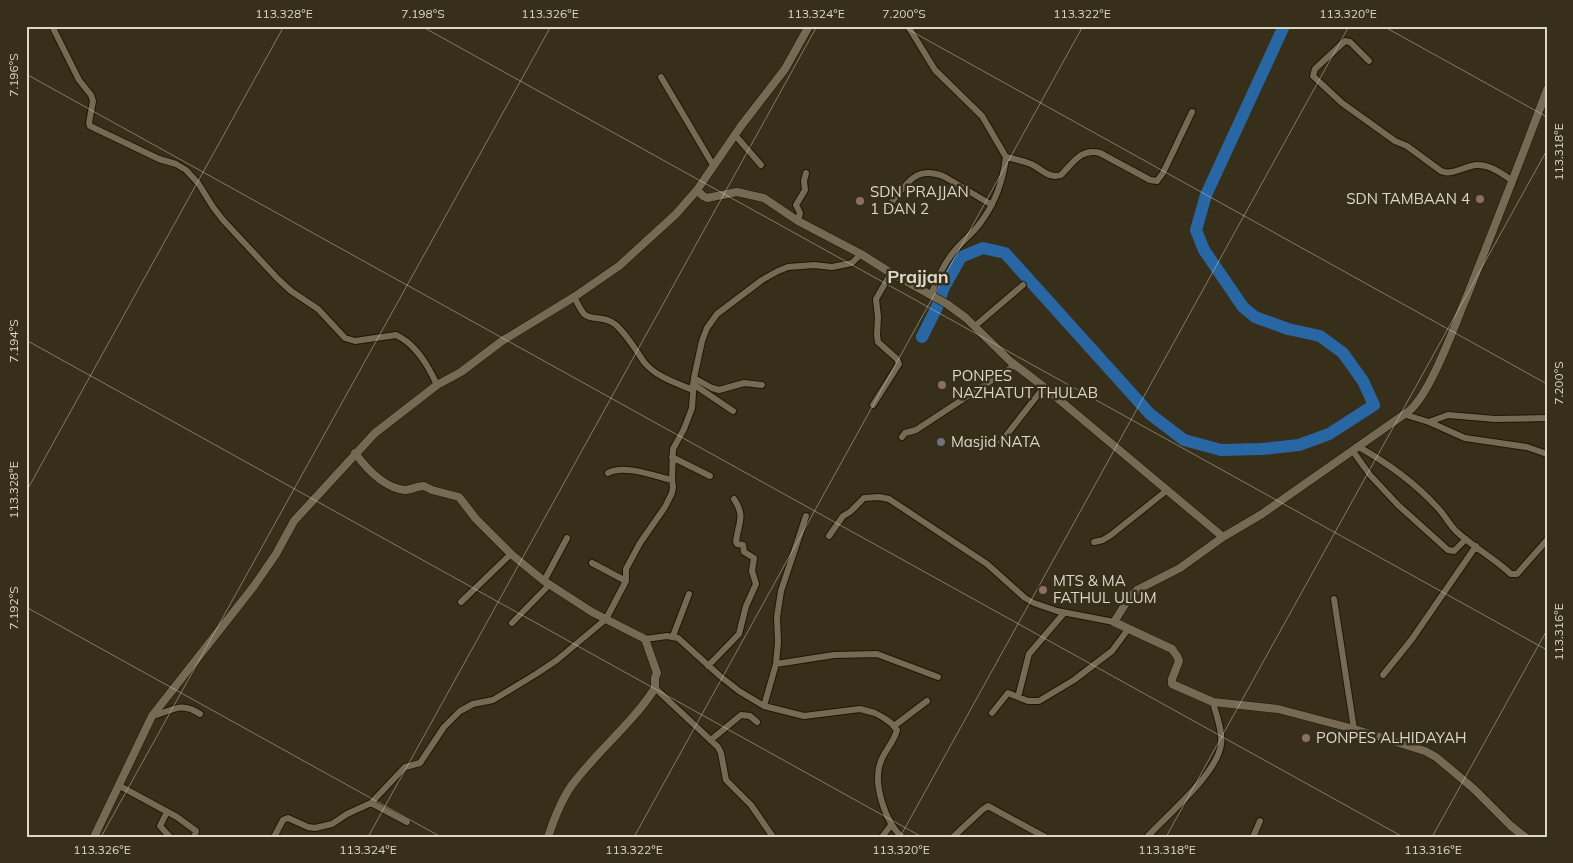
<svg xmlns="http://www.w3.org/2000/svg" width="1573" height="863" viewBox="0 0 1573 863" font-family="Mulish,sans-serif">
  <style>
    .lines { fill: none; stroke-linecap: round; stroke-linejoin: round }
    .river { stroke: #2966a4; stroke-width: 12 }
    .minor-casing { stroke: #1f1703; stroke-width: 8 }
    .tertiary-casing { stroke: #1f1703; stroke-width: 9 }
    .minor { stroke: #756b54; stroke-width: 6 }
    .tertiary { stroke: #756b54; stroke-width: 8 }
    .ticks { fill: none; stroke: #dcd7c9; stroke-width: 1; stroke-opacity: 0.45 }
    .education-dot { fill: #8d6e63; stroke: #372f19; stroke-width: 2 }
    .worship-dot { fill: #6b7280; stroke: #372f19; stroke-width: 2 }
    .labels { text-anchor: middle; stroke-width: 5; stroke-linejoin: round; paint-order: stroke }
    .poi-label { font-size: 15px; fill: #dcd7c9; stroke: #372f19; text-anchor: start }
    .quarter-label { font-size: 18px; font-weight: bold; fill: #dcd7c9; stroke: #372f19 }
    .neatline { fill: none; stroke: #dcd7c9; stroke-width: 2 }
    .ticks-label { font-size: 12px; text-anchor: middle; fill: #dcd7c9 }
  </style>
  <rect width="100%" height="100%" fill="#372f19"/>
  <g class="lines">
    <!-- river -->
    <path class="river" d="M922,337L937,307L944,287L961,257L983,248L1005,253L1150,414L1184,440L1221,450L1262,449L1299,445L1329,434L1374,405L1363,381L1343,353L1320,336L1288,329L1255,317L1243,307L1204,250L1196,230L1206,195L1284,26"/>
    <!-- minor casing -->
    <g class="minor-casing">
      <path id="minor" d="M52,26L79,80L91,95L93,101L89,123L90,126L159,159L176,164L186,170L198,183L213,207L223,220L278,279L291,291L318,309L345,338L355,341L396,335C416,344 429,367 437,385
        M908,26L935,70L982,116L1006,157C1003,181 995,203 981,222C974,232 965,239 957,248C944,262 937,278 931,295
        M1369,61L1350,42L1345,41L1315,69L1313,76L1342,103L1395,141L1407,146L1441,171C1452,176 1465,166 1476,165C1490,164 1502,174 1513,181
        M661,77L713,165
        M735,135L761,165
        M1006,157C1015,159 1023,161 1031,164C1042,169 1048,179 1061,175C1074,162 1081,148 1100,153L1150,180L1157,181L1163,173L1192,112
        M889,205C907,185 914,164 945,177L992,205
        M798,221L800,213L796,205L805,190L804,181L806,173
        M574,297C577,302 580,309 584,314C592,321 605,315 616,325C628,336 635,349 644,362C656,377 676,383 693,390
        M975,326L1023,285
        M694,378L712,388L719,390L744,383L762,385
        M693,384L733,411
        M873,405L899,364L897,359L878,342L877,335L878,317L876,299L891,273
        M1403,414L1429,422L1448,415L1495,419L1547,418
        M1429,422L1465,438L1527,447L1547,454
        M902,437L905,433L916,430L1015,365
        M1001,442L1044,387
        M1357,446C1386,462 1414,482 1437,507C1444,514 1449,524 1456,531C1473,547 1494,558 1511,574H1517L1547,540
        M1352,450L1370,475L1398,505L1448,550L1454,551L1466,539
        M672,457L710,476
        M608,473C624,464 654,476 672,480
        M829,536L843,516L850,512L864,498L879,497L889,499L987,564L1025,598L1034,603L1057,611L1114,622
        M1094,542L1103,540L1111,535L1166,491
        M592,563L626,581
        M544,581L567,538
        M1334,599L1354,729
        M461,602L511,554
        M512,623L550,584
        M673,636L689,594
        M645,639L667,636L678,638L720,676L739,691L764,706L804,716L860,709L875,713L884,718L891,723L897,730C894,742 885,750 881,761C872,782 885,822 902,837
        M776,664L834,655L877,654L938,677
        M708,666L739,634L746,606L756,584L752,571L754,558L744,552L743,545L737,544L736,542C738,523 746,517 734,499
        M1383,675L1412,639L1476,546
        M655,688L718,747L721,753L726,780L751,805L773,837
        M1018,697L1029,654L1064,613
        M764,706L776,664L778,642L777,617L781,591L806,516
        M992,713L1008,693L1028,701H1039L1074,680L1112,651L1129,628
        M152,716C171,712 180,700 200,714
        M894,726L927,701
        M712,739L741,715L750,716L757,722
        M118,785L177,817L196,831L194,837
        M371,803L407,822
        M167,812L160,826L170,837
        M274,837L283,820L288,818L308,827L315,828L332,824L347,814L371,803L405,767L420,763L444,727L460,711L473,704L493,700L536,674L557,660L606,619L626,581V569L640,543L665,507L672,493L673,487L672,480L673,449L684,429L692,408L694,378L702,341L707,328L717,314L762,280L778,271L788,267L814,265L832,267L852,263L861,254
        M882,837L891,825
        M953,837L982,810L988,806L1045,837
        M1147,837C1167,815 1218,773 1221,744C1223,731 1216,715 1213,702
        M1253,837L1260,821"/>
    </g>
    <!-- tertiary casing -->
    <g class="tertiary-casing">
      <path id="tertiary" d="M697,190L703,196L707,198L737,192L764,198L798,221L861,254L891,273L947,304L966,318L1010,361L1044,387L1223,537L1262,514L1409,411C1431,393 1455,324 1467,296C1494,228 1521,159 1547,90
        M355,453C366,468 384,488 405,490C411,490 417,486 424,486L432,490L459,497L476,519L511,554L544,581L592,612L645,639L657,673L655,678V688C632,724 598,750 572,785C561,800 554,819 548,837
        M1223,537L1180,568L1137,590L1129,598L1114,622L1172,649L1177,656L1179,661L1172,679V684L1213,702L1278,709L1354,729L1425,751L1436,757L1474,789L1511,826L1525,837
        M94,837L152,716L254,586L276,554L294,521L375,433L437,385L461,372L502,341L574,297L619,266L676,214L697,190L741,126L785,69L809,26"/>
    </g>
    <!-- minor -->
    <use href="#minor" class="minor"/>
    <!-- tertiary -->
    <use href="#tertiary" class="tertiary"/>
  </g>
  <!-- ticks -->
  <path class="ticks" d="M421,26L1547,650M902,26L1547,384M1383,26L1547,117M26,74L1403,837M26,340L922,837M26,492L284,26M26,607L441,837M101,837L551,26M368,837L817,26M634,837L1083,26M900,837L1349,26M1166,837L1547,150M1432,837L1547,630"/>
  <!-- markers -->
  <g class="education-dot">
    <circle cx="1480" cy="199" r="5"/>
    <circle cx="860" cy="201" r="5"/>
    <circle cx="942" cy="385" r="5"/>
    <circle cx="1043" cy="590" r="5"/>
    <circle cx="1306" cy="738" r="5"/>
  </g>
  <circle class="worship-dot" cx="941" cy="442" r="5"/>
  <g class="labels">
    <!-- poi labels -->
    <g class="poi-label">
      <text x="870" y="197">SDN PRAJJAN<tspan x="870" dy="17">1 DAN 2</tspan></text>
      <text x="1470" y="204" text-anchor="end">SDN TAMBAAN 4</text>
      <text x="952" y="381">PONPES<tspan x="952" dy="17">NAZHATUT THULAB</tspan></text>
      <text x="951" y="447">Masjid NATA</text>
      <text x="1053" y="586">MTS &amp; MA<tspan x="1053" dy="17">FATHUL ULUM</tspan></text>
      <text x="1316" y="743">PONPES ALHIDAYAH</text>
    </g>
    <!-- quarter labels -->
    <g class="quarter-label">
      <text x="918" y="283">Prajjan</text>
    </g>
  </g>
  <!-- border -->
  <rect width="1573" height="863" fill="none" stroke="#372f19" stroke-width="55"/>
  <rect x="28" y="28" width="1518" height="808" class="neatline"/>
  <g class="ticks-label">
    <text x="284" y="18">113.328°E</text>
    <text x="423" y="18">7.198°S</text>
    <text x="550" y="18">113.326°E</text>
    <text x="816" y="18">113.324°E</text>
    <text x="904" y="18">7.200°S</text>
    <text x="1082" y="18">113.322°E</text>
    <text x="1348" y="18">113.320°E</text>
    <text transform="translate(14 75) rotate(-90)" y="4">7.196°S</text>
    <text transform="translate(1559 152) rotate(-90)" y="4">113.318°E</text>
    <text transform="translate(14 341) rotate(-90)" y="4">7.194°S</text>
    <text transform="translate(1559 383) rotate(-90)" y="4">7.200°S</text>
    <text transform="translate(14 490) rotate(-90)" y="4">113.328°E</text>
    <text transform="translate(14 608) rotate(-90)" y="4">7.192°S</text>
    <text transform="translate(1559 632) rotate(-90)" y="4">113.316°E</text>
    <text x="102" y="854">113.326°E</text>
    <text x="368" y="854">113.324°E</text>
    <text x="634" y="854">113.322°E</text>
    <text x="901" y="854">113.320°E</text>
    <text x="1167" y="854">113.318°E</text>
    <text x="1433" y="854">113.316°E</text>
  </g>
</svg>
